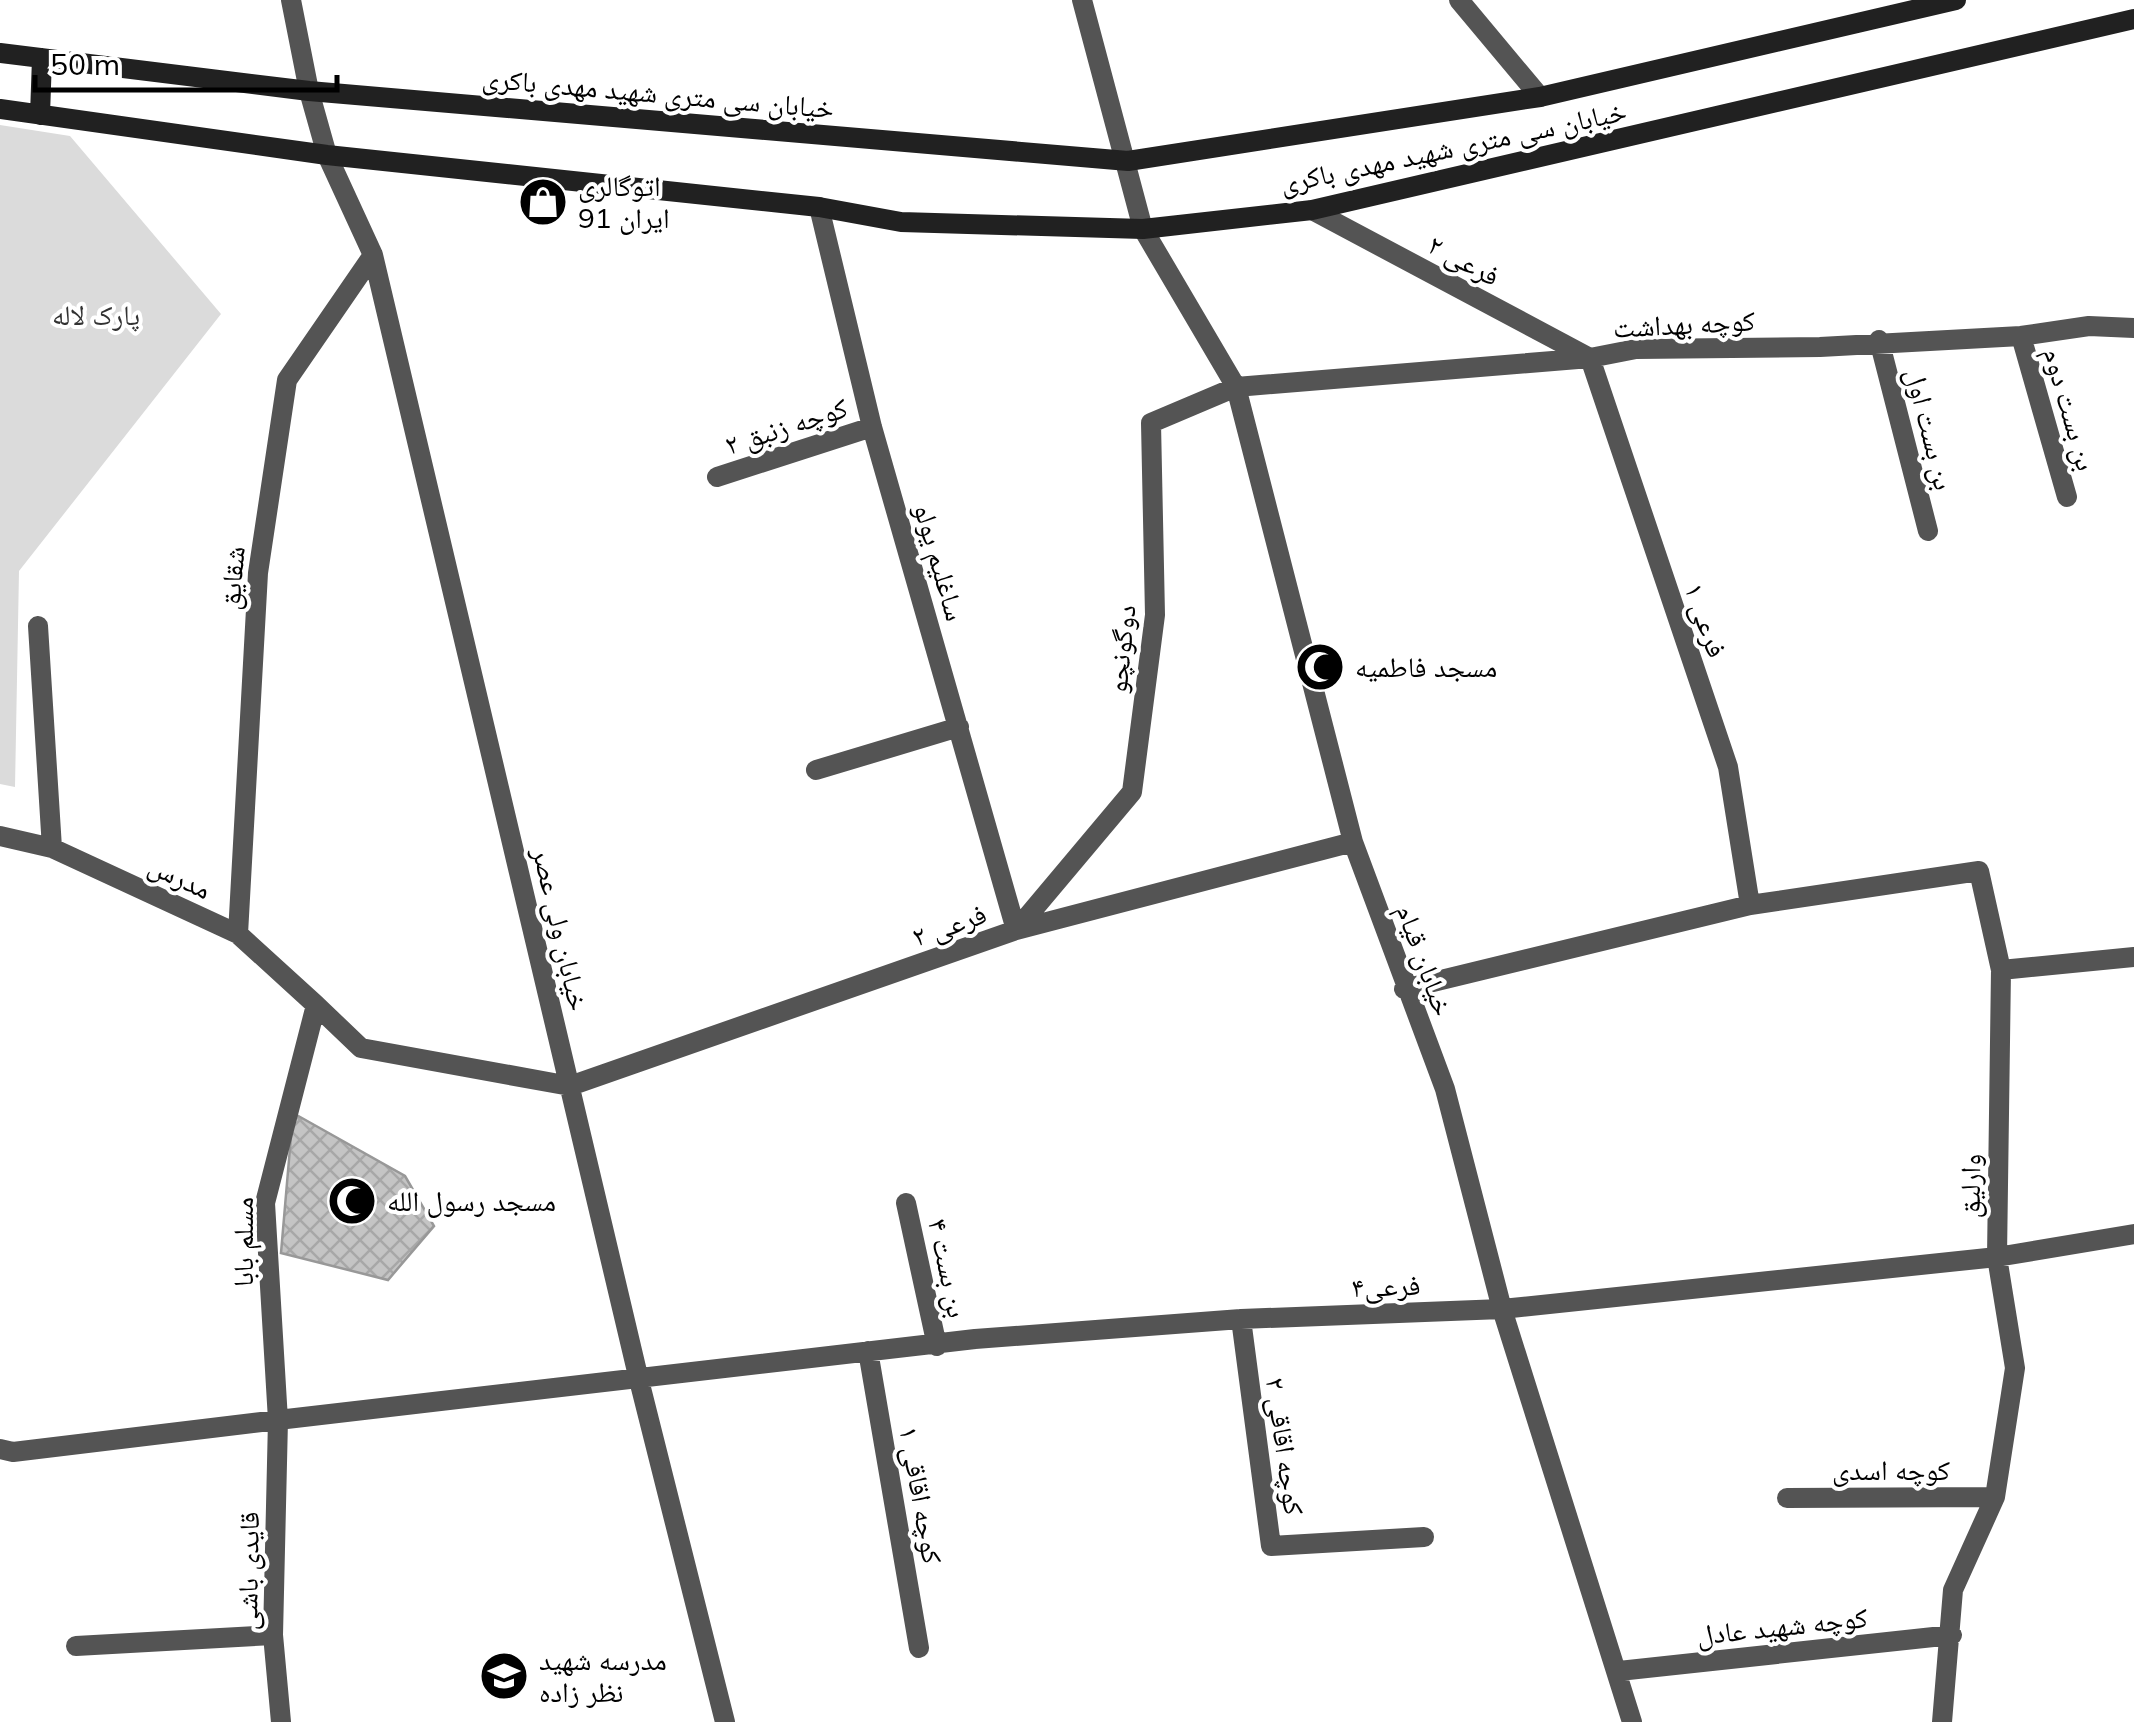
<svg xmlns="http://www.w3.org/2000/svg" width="2134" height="1722" viewBox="0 0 2134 1722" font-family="Mulish,'Noto Naskh Arabic',sans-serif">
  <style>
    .green { fill: #dbdbdb }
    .building { fill: url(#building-cross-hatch); stroke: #989898; stroke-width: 2.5 }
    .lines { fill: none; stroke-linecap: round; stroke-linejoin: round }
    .minor { stroke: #545454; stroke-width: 20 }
    .secondary { stroke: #212121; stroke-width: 20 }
    .labels { text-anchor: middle; stroke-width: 8; stroke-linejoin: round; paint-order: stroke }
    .street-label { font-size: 28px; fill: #000; stroke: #fff }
    .poi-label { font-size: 28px; fill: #000; stroke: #fff; text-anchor: start }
    .park-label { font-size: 28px; fill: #323232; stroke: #fff }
  </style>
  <defs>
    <pattern id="building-cross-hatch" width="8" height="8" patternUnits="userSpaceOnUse" patternTransform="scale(2.5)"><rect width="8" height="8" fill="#c4c4c4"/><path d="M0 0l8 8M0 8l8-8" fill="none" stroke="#a7a7a7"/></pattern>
  </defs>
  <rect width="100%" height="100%" fill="#fff"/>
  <!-- green -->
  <path class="green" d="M0,125L70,136L221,314L19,571L15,787L0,784Z"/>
  <!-- building -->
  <path class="building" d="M293,1113L405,1176L434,1226L388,1280L281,1253Z"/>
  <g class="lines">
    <!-- minor -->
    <path class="minor" d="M291,0L309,91L327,155L373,255L639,1380L725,1722
      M1082,0L1143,229L1236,387L1353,842L1445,1089L1502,1309L1632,1722
      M1459,0L1540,97
      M819,207L872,427L1016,930
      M1312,210L1590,358L1728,767L1750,905
      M2021,336L2067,497
      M1879,340L1928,531
      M717,477L872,427
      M38,626L52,848
      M816,770L959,727
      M0,836L52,848L238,934L316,1005
      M1016,930L1132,792L1155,615L1151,423L1236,387L1590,358L1636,349L1820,347L2021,336L2089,326L2134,328
      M238,934L258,573L287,380L373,255
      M2001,970L2134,957
      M1404,989L1750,905L1979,871L2001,970L1997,1257L2015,1368L1995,1497L1953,1590L1942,1722
      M906,1203L937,1346
      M1241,1319L1271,1546L1424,1537
      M868,1351L919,1648
      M0,1449L13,1452L278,1420L265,1203L316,1005L361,1048L570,1086L1016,930L1353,842
      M1787,1498L1995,1497
      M76,1646L273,1635
      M1619,1671L1952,1635
      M281,1722L273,1635L278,1420L975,1339L1241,1319L1502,1309L1997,1257L2134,1234"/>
    <!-- secondary -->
    <path class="secondary" d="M0,53L309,91L1128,161L1540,97L1956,0
      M0,109L327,155L819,207L901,222L1143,229L1312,210L2134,19
      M40,115L42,58"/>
  </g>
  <!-- icons -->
  <defs>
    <g id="shop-disc" transform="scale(2.5)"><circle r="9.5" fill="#000" stroke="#fff"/><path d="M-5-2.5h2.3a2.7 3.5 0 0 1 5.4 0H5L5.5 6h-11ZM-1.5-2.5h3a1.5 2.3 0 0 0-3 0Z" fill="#fff"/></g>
    <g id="mosque-disc" transform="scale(2.5)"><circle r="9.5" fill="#000" stroke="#fff"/><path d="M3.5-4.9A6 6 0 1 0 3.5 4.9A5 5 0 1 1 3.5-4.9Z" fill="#fff"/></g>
    <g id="school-disc" transform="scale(2.5)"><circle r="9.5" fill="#000" stroke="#fff"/><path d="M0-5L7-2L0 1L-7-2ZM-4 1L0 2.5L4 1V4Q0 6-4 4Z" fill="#fff"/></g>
  </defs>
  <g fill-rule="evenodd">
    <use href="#shop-disc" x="543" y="202"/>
    <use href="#mosque-disc" x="1320" y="667"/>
    <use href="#mosque-disc" x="352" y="1201"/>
    <use href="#school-disc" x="504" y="1676"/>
  </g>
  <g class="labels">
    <!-- street labels -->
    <g class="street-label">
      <text transform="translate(658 93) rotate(5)" y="10">خیابان سی متری شهید مهدی باکری</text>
      <text transform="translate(1453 147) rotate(-12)" y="10">خیابان سی متری شهید مهدی باکری</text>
      <text transform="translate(1464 260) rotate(28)" y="10">فرعی ۲</text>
      <text transform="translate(1684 324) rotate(-3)" y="10">کوچه بهداشت</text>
      <text transform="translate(2070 409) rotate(74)" y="10">بن بست دوم</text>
      <text transform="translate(786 426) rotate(-18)" y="10">کوچه زنبق ۲</text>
      <text transform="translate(1930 429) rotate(76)" y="10">بن بست اول</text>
      <text transform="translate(940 562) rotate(74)" y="10">ساغلیم یولو</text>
      <text transform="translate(232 578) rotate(-85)" y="10">شقایق</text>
      <text transform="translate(1706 620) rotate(71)" y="10">فرعی ۱</text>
      <text transform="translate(1121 649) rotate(-84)" y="10">دوگونچو</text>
      <text transform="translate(180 877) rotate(25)" y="10">مدرس</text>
      <text transform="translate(949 925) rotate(-19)" y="10">فرعی ۲</text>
      <text transform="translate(561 929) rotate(77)" y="10">خیابان ولی عصر</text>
      <text transform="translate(1425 960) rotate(70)" y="10">خیابان قیام</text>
      <text transform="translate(1970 1186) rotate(-89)" y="10">وارلیق</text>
      <text transform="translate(243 1242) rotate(-90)" y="10">مسلم بابا</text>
      <text transform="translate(948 1268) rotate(78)" y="10">بن بست ۴</text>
      <text transform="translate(1386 1286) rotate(-2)" y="10">فرعی۴</text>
      <text transform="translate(1285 1446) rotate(82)" y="10">کوچه اقاقی ۲</text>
      <text x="1891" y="1480">کوچه اسدی</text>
      <text transform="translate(921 1495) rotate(80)" y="10">کوچه اقاقی ۱</text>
      <text transform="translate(248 1571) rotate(-89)" y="10">قایدی باشی</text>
      <text transform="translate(1782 1626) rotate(-6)" y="10">کوچه شهید عادل</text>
    </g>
    <!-- poi labels -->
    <g class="poi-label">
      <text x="578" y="196">اتوگالری<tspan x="578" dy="32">ایران 91</tspan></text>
      <text x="1355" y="677">مسجد فاطمیه</text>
      <text x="387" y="1211">مسجد رسول الله</text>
      <text x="539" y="1670">مدرسه شهید<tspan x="539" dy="32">نظر زاده</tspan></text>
    </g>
    <!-- park labels -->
    <g class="park-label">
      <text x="96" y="325">پارک لاله</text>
    </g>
  </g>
  <!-- scale -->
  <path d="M35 75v15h302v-15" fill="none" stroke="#000000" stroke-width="5"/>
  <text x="50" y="75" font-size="30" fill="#000000" stroke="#ffffff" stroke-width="8" paint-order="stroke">50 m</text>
</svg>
